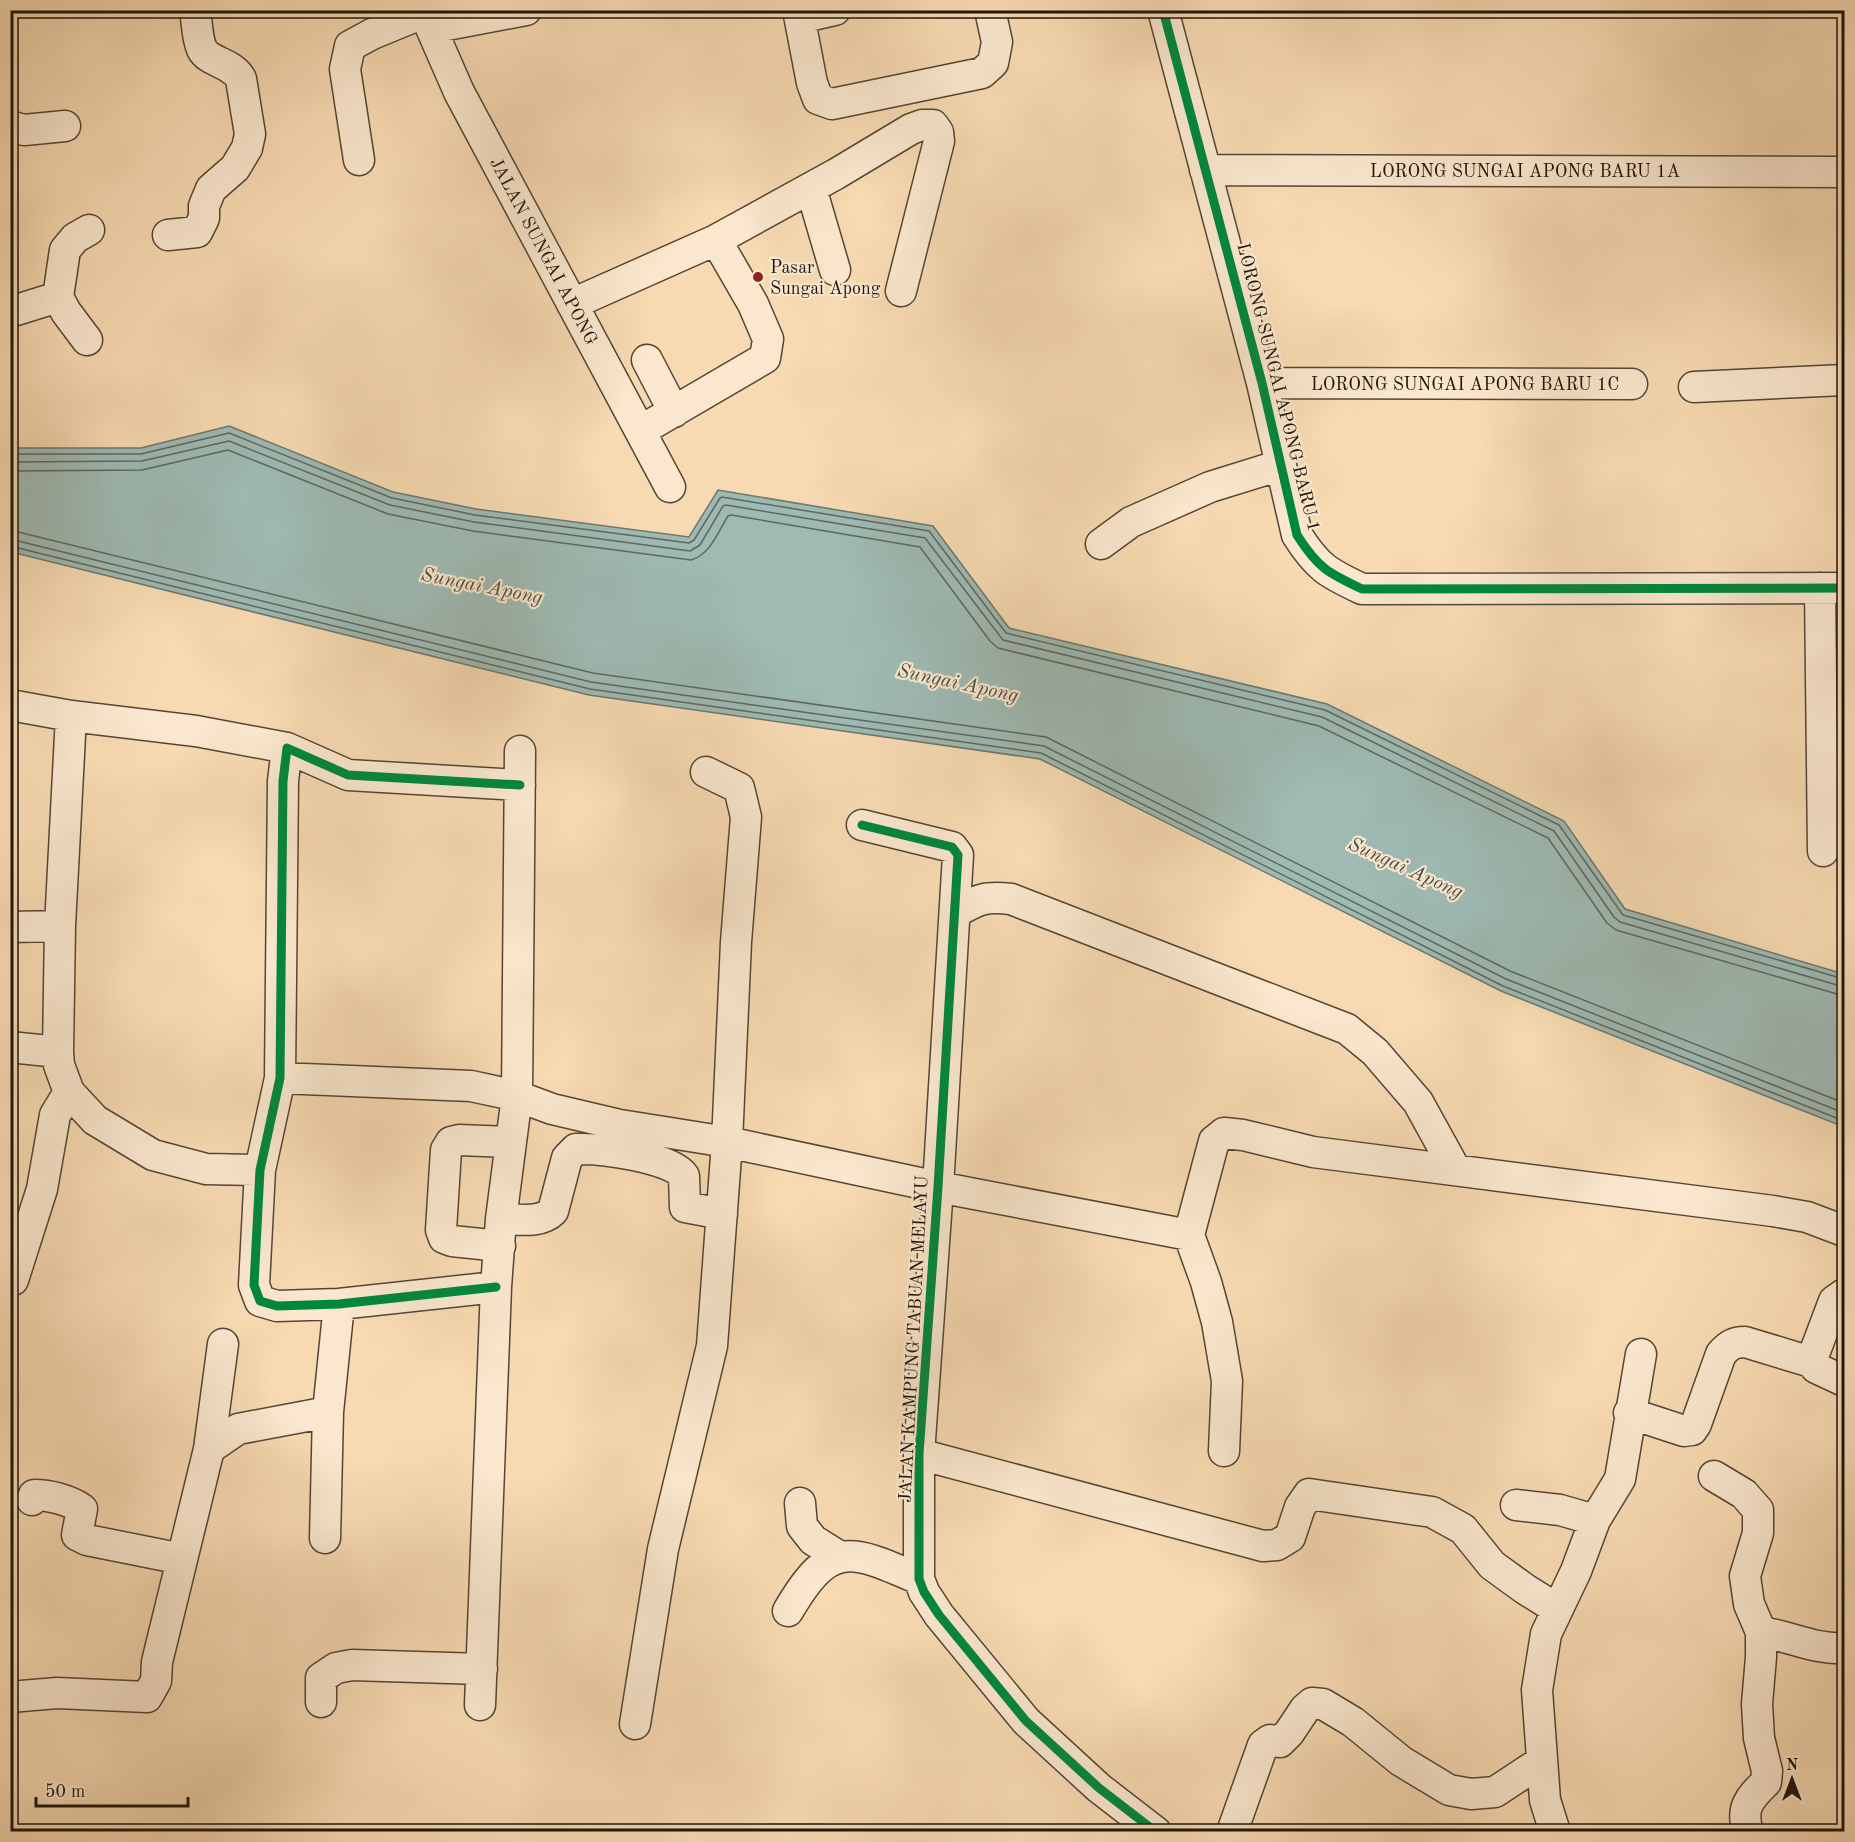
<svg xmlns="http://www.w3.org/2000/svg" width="1855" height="1842" viewBox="0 0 1855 1842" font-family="'Old Standard TT',serif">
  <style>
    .water { fill: #9ebab3; stroke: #6b7870; stroke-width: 1.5 }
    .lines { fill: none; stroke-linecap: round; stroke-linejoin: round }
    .shore { stroke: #5e6760; stroke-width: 1.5 }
    .minor-casing { stroke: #544636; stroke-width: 33 }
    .minor { stroke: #fae7cd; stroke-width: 30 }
    .cycleway-casing { stroke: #fae7cd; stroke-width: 13 }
    .cycleway { stroke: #00873e; stroke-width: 9 }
    .poi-dot { fill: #8f2418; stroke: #fae7cd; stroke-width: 2 }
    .labels { text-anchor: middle; stroke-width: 4.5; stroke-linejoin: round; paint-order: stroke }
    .street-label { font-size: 18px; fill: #1e140c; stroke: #fae7cd }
    .poi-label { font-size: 18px; fill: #1e140c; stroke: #fae7cd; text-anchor: start }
    .water-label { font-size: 20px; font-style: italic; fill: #4b4e46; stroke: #fae7cd }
  </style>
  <rect width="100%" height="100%" fill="#f7dab2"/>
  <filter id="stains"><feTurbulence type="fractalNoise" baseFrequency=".00333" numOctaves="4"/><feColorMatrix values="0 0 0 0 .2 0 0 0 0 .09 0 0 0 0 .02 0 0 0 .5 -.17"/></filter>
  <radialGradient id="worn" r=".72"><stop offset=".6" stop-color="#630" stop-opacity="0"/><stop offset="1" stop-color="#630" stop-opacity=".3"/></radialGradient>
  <!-- water -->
  <path class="water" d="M229,426L393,492L476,509L689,537L718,490L933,526L1009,628L1327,704L1564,821L1625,909L1844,974V1127L1501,991L1040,759L589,695L11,552V448H141Z"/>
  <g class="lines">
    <!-- shore -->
    <path class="shore" d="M10,454H141L229,433L392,498L475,515L689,543L694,540L720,498L722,497L929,531L1006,633L1325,710L1559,825L1623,915L1844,979
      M10,462L142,461L229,441L390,505L474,522L690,551L700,545L723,506L726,505L925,538L1003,640L1322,717L1554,831L1614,917L1620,922L1844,987
      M10,471L142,470L228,450L388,514L473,531L691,560C710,555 718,532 728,516L731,515L920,547L990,641L998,648L1319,726L1548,838L1607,923L1616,930L1844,996
      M10,530L593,673L1046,737L1510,971L1844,1103
      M10,539L591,682L1044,746L1506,979L1844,1113
      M10,546L590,689L1041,753L1503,986L1844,1121"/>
    <!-- minor casing -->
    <g class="minor-casing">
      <path id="minor" d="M428,10L431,28L459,92L670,487
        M798,10L812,83L818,99L832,104L982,73L993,63L997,42L990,10
        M1163,10L1262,383L1297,535C1318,568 1328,573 1362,589L1844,588
        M800,18L835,10
        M431,28L526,10
        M10,126L24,130L65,126
        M359,160L345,69L350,46L372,34L428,11
        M1205,170L1844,172
        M811,188L835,270
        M168,235L197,232L204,218V206L211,189L235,168L247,148L250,134L241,79C232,62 209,63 202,49C197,39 197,22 195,10
        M572,304L716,240L836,174L911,129L922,125H933L938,132L939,141L901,291
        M10,312L58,297
        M87,340L66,312L58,297L65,250L75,238L89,230
        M647,360L674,412
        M1262,383L1632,384
        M1694,387L1844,380
        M640,431L765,358L768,339L753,304L716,240
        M1101,544L1131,522L1210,487L1281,465
        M1820,588L1823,851
        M10,705L71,716L196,731L287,748
        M71,716L60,926L58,1052L59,1065L69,1092L95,1120L153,1155L206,1169L260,1170
        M862,825L952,847L958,855L938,1187L919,1454V1579L924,1592L939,1615L1026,1721L1099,1788L1156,1832
        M956,912C979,899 985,896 1011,899L1347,1029L1375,1052L1418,1102L1455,1169
        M10,927L60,926
        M10,1047L58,1052
        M280,1078L471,1086L517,1096L552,1109L620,1125L727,1142L938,1187L1189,1235
        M501,1219C518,1219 540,1224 553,1211L567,1158L576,1149C599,1148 671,1157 684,1176L685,1207L722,1214
        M500,1246L452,1241L444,1238L441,1230L446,1150L451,1142L459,1140L510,1142
        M13,1280L42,1189L55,1115L69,1092
        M496,1287L339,1304L277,1306L260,1301L254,1285L260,1170L280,1078L283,781L287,748L348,775L520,785
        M1811,1362L1834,1301L1844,1294
        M1629,1413L1684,1431L1692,1430L1696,1424L1721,1354C1729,1345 1734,1342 1745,1342L1811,1362L1816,1368L1844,1381
        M209,1449L238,1429L328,1412
        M1224,1451L1227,1381L1217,1322L1206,1282L1189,1235L1214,1141L1224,1133L1243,1135L1313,1152L1773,1211L1807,1217L1844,1231
        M919,1454L1263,1546L1277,1545L1290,1537L1300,1507L1309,1494L1432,1512L1463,1529L1492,1565L1525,1589L1557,1609
        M1714,1476L1744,1494L1758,1510V1533L1745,1576L1749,1604L1761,1632
        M32,1500L34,1495C50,1495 69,1500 82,1509L77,1535L87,1540L182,1559
        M800,1503L802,1526L813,1540L840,1557
        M1516,1505L1560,1510L1595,1520
        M325,1538L328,1412L339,1304
        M788,1611C830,1539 850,1549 919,1579
        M10,1697L57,1693L147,1697L156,1681L157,1662L209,1449L223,1344
        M321,1702V1678L336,1668L352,1665L482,1669
        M480,1705L496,1287L501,1219L517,1096L520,751
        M635,1724L663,1549L712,1346L727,1142L736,942L746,817L739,788L706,772
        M1232,1832L1263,1745L1270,1740L1280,1742L1289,1733L1305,1709L1312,1703L1323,1704L1353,1722L1401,1761L1449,1790L1471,1794L1495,1792L1542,1761
        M1555,1832L1545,1800L1537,1690L1546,1634L1576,1571L1595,1520L1620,1479L1641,1354
        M1748,1832C1740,1807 1750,1798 1766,1782L1767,1771L1759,1738L1757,1704L1761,1657V1632C1789,1636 1816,1650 1844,1648"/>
    </g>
    <!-- minor -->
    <use href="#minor" class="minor"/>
    <!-- cycleway casing -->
    <g class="cycleway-casing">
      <path id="cycleway" d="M1163,10L1262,383L1297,535C1318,568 1328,573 1362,589L1844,588
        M862,825L952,847L958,855L938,1187L919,1454V1579L924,1592L939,1615L1026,1721L1099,1788L1156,1832
        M496,1287L339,1304L277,1306L260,1301L254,1285L260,1170L280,1078L283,781L287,748L348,775L520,785"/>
    </g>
    <!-- cycleway -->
    <use href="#cycleway" class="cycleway"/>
  </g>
  <!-- markers -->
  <circle class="poi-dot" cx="758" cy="277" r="6"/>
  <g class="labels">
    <!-- street labels -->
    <g class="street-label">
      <text x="1525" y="177">LORONG SUNGAI APONG BARU 1A</text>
      <text transform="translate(544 251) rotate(62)" y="6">JALAN SUNGAI APONG</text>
      <text x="1465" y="390">LORONG SUNGAI APONG BARU 1C</text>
      <text transform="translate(1279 387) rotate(76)" y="6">LORONG SUNGAI APONG BARU 1</text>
      <text transform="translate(913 1339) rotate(-87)" y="6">JALAN KAMPUNG TABUAN MELAYU</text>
    </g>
    <!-- poi labels -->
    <g class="poi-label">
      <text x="770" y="273">Pasar<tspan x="770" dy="21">Sungai Apong</tspan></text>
    </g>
    <!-- water labels -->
    <g class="water-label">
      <text transform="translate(482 585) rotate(11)" y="7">Sungai Apong</text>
      <text transform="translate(958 682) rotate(12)" y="7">Sungai Apong</text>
      <text transform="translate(1406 867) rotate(24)" y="7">Sungai Apong</text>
    </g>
  </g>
  <!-- margin -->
  <rect width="1855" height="1842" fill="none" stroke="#f7dab2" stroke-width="36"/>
  <rect x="12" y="12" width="1831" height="1818" fill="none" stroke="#1e140c" stroke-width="3"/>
  <rect x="18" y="18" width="1819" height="1806" fill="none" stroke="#1e140c" stroke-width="1.5"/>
  <!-- north arrow -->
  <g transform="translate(1792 1779)" stroke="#fae7cd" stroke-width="4.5" paint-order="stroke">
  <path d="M0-4.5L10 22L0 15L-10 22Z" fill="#1e140c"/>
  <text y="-9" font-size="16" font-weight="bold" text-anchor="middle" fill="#1e140c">N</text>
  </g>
  <!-- scale -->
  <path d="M36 1797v9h152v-9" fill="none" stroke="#1e140c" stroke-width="3"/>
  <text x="45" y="1797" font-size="18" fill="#1e140c" stroke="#fae7cd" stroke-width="4.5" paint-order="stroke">50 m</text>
  <rect width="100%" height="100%" filter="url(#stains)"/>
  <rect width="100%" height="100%" fill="url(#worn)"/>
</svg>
